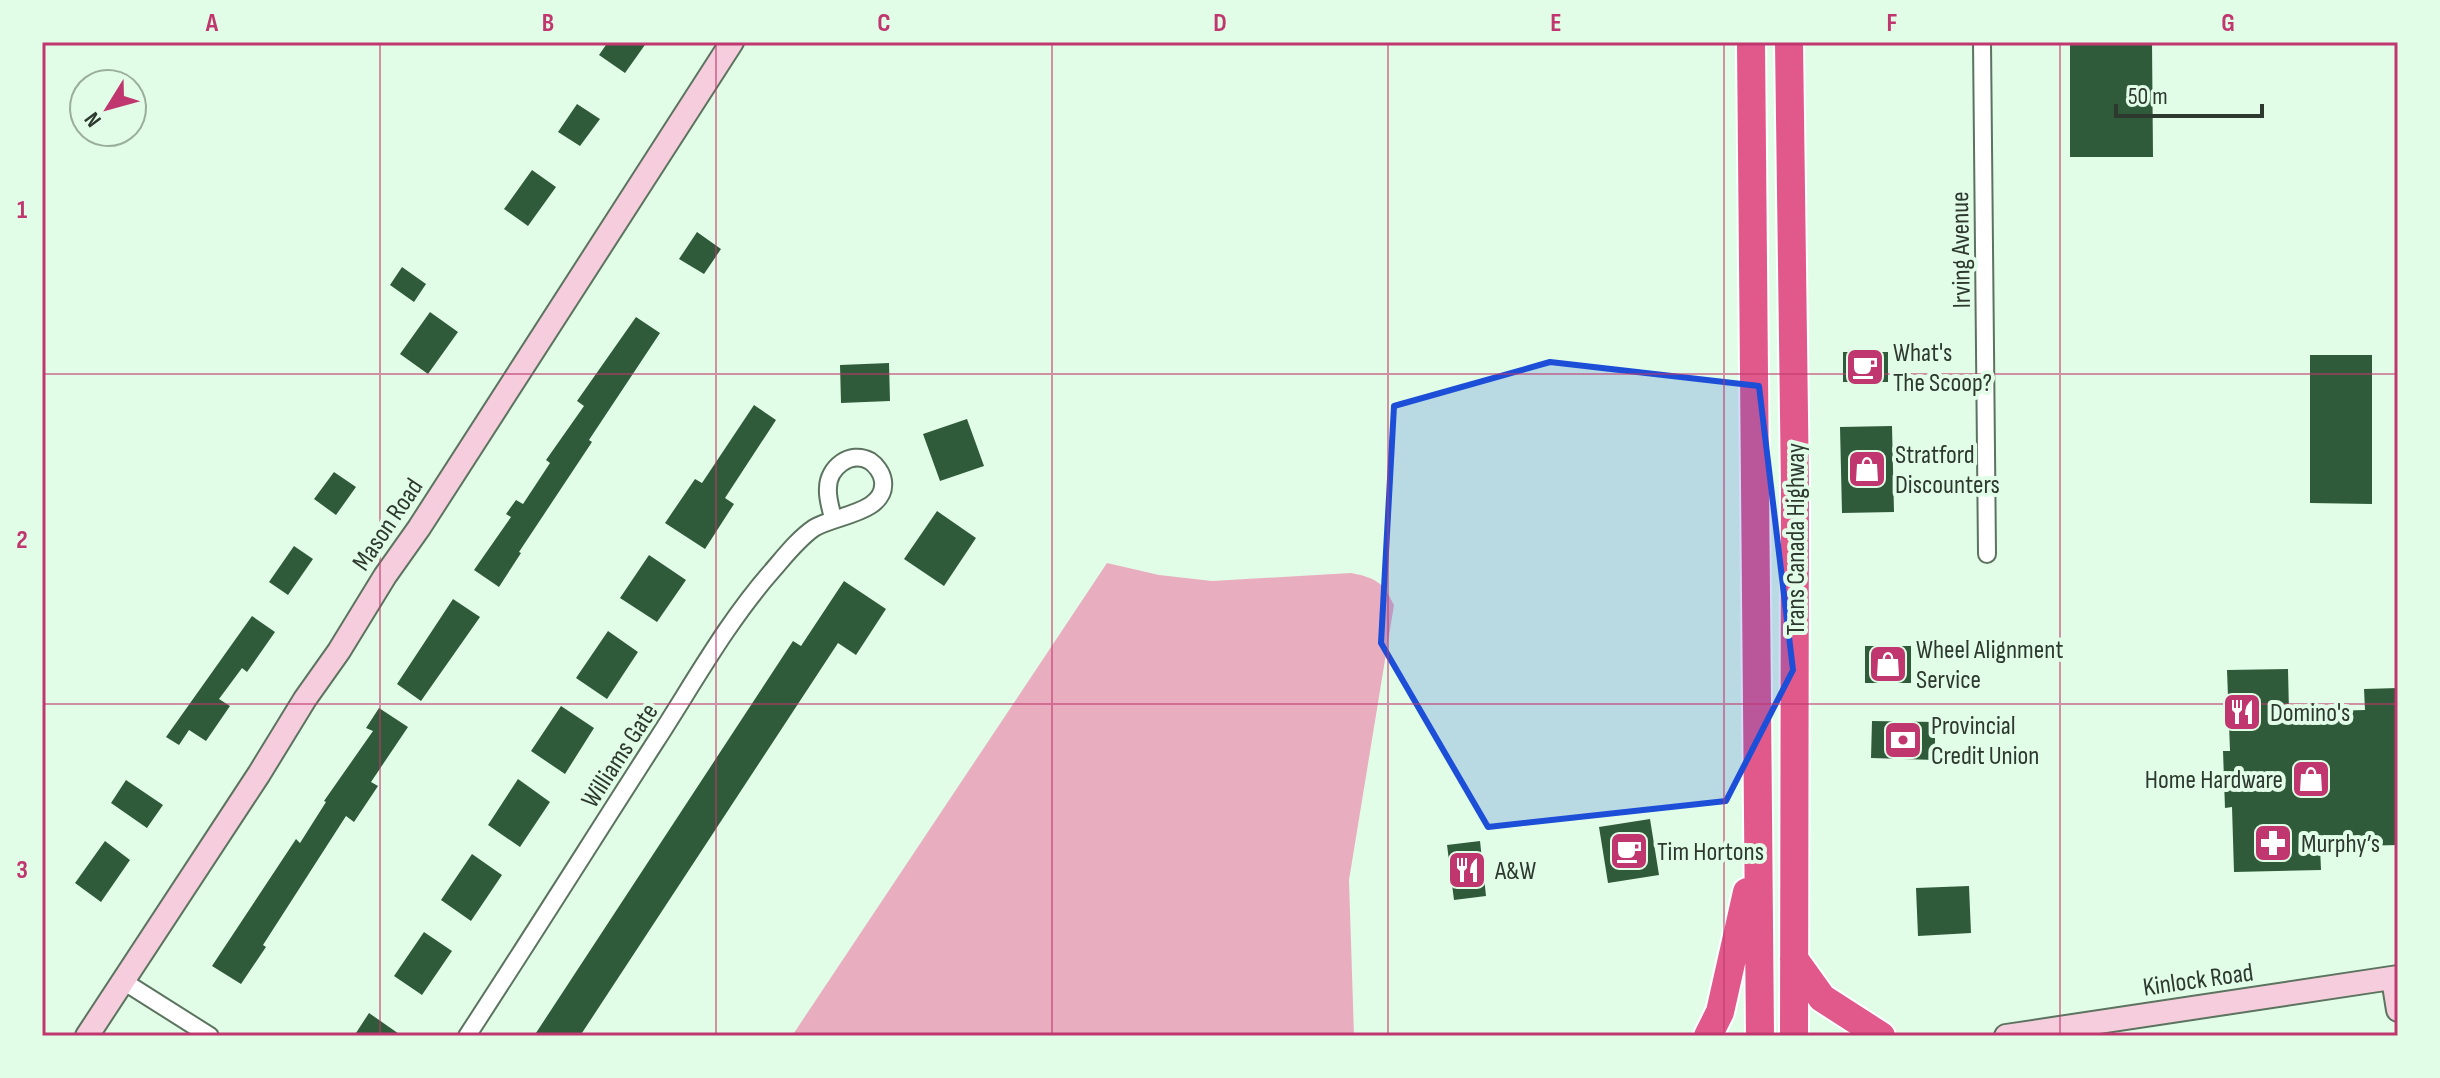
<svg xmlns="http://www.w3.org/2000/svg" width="2440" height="1078" viewBox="0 0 2440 1078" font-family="'Sofia Sans Condensed',sans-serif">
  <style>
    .forest { fill: #e8adbe }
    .building { fill: #305b3b }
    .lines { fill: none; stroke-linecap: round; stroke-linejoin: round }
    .street-casing { stroke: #5b735f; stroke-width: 20 }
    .secondary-casing { stroke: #5b735f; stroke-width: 26 }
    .highway-casing { stroke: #fff; stroke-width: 32 }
    .street { stroke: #fff; stroke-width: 16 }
    .secondary { stroke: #f6cddc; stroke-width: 22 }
    .highway { stroke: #e1598b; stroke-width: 28 }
    .marked { fill: #1d4ed8; fill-opacity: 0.2; stroke: #1d4ed8; stroke-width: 6; stroke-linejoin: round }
    .grid { fill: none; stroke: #c0366e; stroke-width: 2; stroke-opacity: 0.55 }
    .labels { text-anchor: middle; stroke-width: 8; stroke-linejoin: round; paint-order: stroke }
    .street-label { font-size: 26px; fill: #2d382f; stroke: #e2fde7 }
    .poi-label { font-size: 26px; fill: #2d382f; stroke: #e2fde7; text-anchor: start }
    .neatline { fill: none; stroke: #c0366e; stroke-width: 3 }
    .grid-label { font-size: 26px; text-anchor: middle; font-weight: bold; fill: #c0366e }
  </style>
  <rect width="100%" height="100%" fill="#e2fde7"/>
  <!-- forest -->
  <path class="forest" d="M1107,563L1159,575L1212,581L1351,573C1376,578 1383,582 1394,605L1349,880L1354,1036H792Z"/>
  <!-- building -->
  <path class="building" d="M608,42H647L625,73L599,55Z
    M2070,42H2152L2153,157H2070Z
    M577,104L600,119L580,146L558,132Z
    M532,170L556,187L528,226L504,209Z
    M697,232L721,249L704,274L679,259Z
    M402,267L426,284L414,302L390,285Z
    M430,312L458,332L428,374L400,354Z
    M636,317L660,333L589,440L592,442L519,552L521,553L499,587L474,570L511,517L506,514L516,500L523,504L550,463L546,460L584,406L577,401Z
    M1843,352H1888V382H1843Z
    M2310,355H2372V504L2310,503Z
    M889,363L890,401L841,403L840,365Z
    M754,405L776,420L725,498L734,504L705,549L665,523L695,479L702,483Z
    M967,419L984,466L940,481L923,434Z
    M1892,426L1894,512L1842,513L1840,427Z
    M334,472L356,487L336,515L314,499Z
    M937,511L976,538L944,586L904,559Z
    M294,546L313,559L288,595L269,582Z
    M649,555L686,580L657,622L620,598Z
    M844,581L886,609L856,655L838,643L580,1036H534L793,641L801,646Z
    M453,599L480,617L421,701L397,684Z
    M252,616L275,632L247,672L242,668L219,699L230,706L206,741L189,730L179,745L166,737Z
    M608,631L638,652L607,699L576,678Z
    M1865,646H1911V683H1865Z
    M2288,669L2289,712L2365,710L2364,689L2398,688V845L2320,847L2321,870L2234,872L2232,807L2225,808L2223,751H2230L2227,670Z
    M561,706L594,728L565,774L531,751Z
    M379,708L408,727L371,782L378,786L354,822L346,816L263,945L266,947L241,984L212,966L296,839L300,843L326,802L324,801L373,731L366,728Z
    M1872,721L1935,722V760L1871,758Z
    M518,779L550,802L520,847L488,825Z
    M126,780L163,805L147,828L111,803Z
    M1650,819L1659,875L1608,883L1599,827Z
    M105,841L130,860L101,902L75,883Z
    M1480,841L1486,896L1454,900L1447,845Z
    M472,854L502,875L471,921L441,900Z
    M1969,886L1971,933L1918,936L1916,888Z
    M424,932L452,951L422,995L394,976Z
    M369,1013L402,1036H354Z"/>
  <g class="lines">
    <!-- street casing -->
    <g class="street-casing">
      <path id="street" d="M1982,42L1987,554
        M123,981L210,1036
        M467,1036C531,938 593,839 656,741C693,684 727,622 772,571C785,556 798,539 814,528C835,515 887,513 883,481C882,473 876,465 870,461C850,450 828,468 828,488C827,498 831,509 833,518"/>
    </g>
    <!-- secondary casing -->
    <g class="secondary-casing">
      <path id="secondary" d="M2393,979L2398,1010
        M87,1036L259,774L305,699L339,651L385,576L419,528L732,42
        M2006,1036L2398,977"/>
    </g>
    <!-- highway casing -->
    <g class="highway-casing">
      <path id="highway" d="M1751,42L1760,1036
        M1789,42L1795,489L1794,1036
        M1794,959L1822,998L1881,1036
        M1708,1036L1720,1012L1747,892"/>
    </g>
    <!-- street -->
    <use href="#street" class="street"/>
    <!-- secondary -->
    <use href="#secondary" class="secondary"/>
    <!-- highway -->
    <use href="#highway" class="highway"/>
  </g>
  <!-- marked area -->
  <path class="marked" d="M1550,362L1759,386L1793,670L1726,801L1488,827L1381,643L1394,406Z"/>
  <!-- grid -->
  <path class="grid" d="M380,42V1036M716,42V1036M1052,42V1036M1388,42V1036M1724,42V1036M2060,42V1036M42,374H2398M42,704H2398"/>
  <!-- icons -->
  <defs>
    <g id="cafe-square" transform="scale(2)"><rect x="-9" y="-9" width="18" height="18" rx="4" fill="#c0366e" stroke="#e2fde7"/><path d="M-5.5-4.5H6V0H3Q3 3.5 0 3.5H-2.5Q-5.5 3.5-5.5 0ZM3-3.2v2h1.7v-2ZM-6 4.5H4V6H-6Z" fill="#fff"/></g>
    <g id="shop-square" transform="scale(2)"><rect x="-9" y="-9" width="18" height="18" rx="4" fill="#c0366e" stroke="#e2fde7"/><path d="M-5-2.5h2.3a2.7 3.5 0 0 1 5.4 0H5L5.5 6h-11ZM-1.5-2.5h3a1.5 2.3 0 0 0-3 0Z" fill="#fff"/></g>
    <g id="restaurant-square" transform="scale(2)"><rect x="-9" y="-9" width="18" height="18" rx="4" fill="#c0366e" stroke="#e2fde7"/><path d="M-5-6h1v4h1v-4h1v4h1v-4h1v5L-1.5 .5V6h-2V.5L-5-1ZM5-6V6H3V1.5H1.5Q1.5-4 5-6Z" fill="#fff"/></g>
    <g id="bank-square" transform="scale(2)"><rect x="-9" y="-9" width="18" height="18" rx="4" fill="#c0366e" stroke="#e2fde7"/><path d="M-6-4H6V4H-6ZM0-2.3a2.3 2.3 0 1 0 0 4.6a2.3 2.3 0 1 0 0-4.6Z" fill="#fff"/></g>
    <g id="pharmacy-square" transform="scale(2)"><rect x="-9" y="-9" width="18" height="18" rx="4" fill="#c0366e" stroke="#e2fde7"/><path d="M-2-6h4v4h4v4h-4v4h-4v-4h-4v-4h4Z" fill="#fff"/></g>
  </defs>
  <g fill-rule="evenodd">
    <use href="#cafe-square" x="1865" y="367"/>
    <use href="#shop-square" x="1867" y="469"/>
    <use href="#shop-square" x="1888" y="664"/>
    <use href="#restaurant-square" x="2242" y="712"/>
    <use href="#bank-square" x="1903" y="740"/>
    <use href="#shop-square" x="2311" y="779"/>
    <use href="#pharmacy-square" x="2273" y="843"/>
    <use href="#cafe-square" x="1629" y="851"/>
    <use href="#restaurant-square" x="1467" y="870"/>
  </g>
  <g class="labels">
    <!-- street labels -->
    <g class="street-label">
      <text transform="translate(1960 250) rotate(-91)" y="9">Irving Avenue</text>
      <text transform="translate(387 524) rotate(-56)" y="9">Mason Road</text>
      <text transform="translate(1795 539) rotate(-90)" y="9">Trans Canada Highway</text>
      <text transform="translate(619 755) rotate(-57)" y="9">Williams Gate</text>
      <text transform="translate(2198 979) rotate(-8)" y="9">Kinlock Road</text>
    </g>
    <!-- poi labels -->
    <g class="poi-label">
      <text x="1893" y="361">What's<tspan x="1893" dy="30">The Scoop?</tspan></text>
      <text x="1895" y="463">Stratford<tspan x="1895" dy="30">Discounters</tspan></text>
      <text x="1916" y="658">Wheel Alignment<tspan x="1916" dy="30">Service</tspan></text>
      <text x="2270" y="721">Domino's</text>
      <text x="1931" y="734">Provincial<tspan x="1931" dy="30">Credit Union</tspan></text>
      <text x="2283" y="788" text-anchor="end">Home Hardware</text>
      <text x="2301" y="852">Murphy’s</text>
      <text x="1657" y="860">Tim Hortons</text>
      <text x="1495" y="879">A&amp;W</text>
    </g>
  </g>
  <!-- border -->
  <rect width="2440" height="1078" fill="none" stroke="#e2fde7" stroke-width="88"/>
  <!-- north arrow -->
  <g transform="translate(108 108) rotate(233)"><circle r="38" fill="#e2fde7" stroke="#9aae9d" stroke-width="2"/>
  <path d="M0-6L14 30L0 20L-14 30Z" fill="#c0366e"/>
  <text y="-12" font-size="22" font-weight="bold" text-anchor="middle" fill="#2d382f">N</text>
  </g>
  <!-- scale -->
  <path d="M2116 104v12h146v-12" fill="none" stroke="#2d382f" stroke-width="4"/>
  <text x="2128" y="104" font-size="24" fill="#2d382f" stroke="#e2fde7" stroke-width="6" paint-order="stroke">50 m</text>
  <rect x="44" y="44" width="2352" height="990" class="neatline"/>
  <g class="grid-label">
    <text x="212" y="31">A</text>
    <text x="548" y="31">B</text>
    <text x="884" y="31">C</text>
    <text x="1220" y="31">D</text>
    <text x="1556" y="31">E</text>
    <text x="1892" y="31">F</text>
    <text x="2228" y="31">G</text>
    <text x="22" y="218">1</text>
    <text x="22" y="548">2</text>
    <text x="22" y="878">3</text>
  </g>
</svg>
